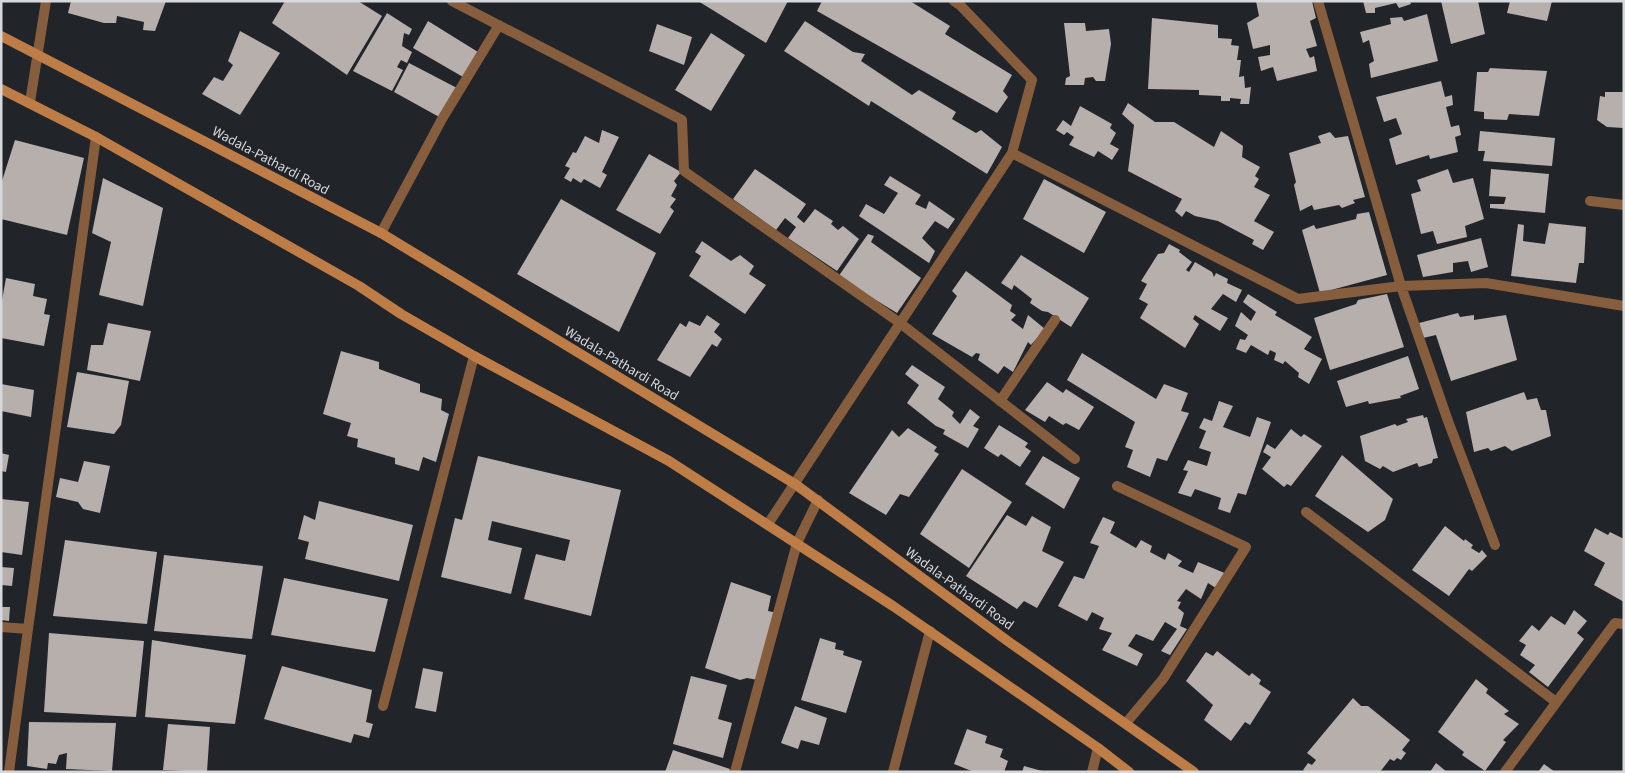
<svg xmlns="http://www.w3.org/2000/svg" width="1625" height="773" viewBox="0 0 1625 773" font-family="'Source Sans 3',sans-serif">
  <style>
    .building { fill: #b7afab }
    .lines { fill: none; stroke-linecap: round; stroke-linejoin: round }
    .lane { stroke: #865d3d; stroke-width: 10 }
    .street { stroke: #865d3d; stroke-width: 10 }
    .secondary { stroke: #be7c47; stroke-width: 10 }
    .labels { text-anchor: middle; stroke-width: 5; stroke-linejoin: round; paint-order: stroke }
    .street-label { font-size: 14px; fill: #d6d8db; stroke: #212429 }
  </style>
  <rect width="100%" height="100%" fill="#212429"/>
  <!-- building -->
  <path class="building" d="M71,1H166L155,31L143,30L144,22L117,16L116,23H104L68,13Z
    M285,1H358L382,16L347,75L272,23Z
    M698,1H788L766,43Z
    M822,1H910L950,26L945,34L1012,75L1003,91L1008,97L997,113L817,11Z
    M1256,1H1312L1316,18L1310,21L1317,46L1306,49L1310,58L1314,56L1317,71L1277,81L1273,67L1261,71L1258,57L1270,55V45L1253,49L1247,23L1259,16Z
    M1363,1H1410L1411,4L1399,8L1396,3L1375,8V13H1366Z
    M1441,1H1478L1485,34L1451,44Z
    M1510,1H1552L1547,21L1507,13Z
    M387,13L412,29L409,35L404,33L402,46L412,52L407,63L401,60L397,67L403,70L392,91L353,71Z
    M1427,14L1438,61L1371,78L1369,64L1374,61L1369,40L1363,43L1360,32L1391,24L1390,18L1402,17L1404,21Z
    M1152,18L1218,25V38L1232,39L1231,45L1239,46L1237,60H1241L1239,77L1244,76L1245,88L1251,87L1249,104H1240L1241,99L1230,98V101H1221V96L1199,95V90L1148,89Z
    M428,21L478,52L463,77L413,48Z
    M805,21L853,52L865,54L861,61L912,95L919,90L956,112L952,119L976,133L981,130L1002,147L987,174L871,101L869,106L784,51Z
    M1064,23H1085L1086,31L1109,29L1111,44L1105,81H1096L1093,77L1085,78L1084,85H1065L1066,78L1070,76Z
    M657,24L692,37L684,65L649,51Z
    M240,31L280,53L240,115L202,94L214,77L223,81L233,65L228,61Z
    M711,33L745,55L711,111L675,90Z
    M409,63L457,88L441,118L394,92Z
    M1490,68L1547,71L1539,116L1509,114L1507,120L1484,119V112L1474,111L1477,72H1488Z
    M1441,81L1445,97L1452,95L1453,105L1446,107L1451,127L1459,125L1461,135L1455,137L1458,152L1430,159L1429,155L1396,165L1389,139L1402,134L1396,118L1384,122L1376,97Z
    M1605,92H1624V128L1607,127L1597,120L1600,96L1605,97Z
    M1128,103L1155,122H1174L1214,147L1221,131L1243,146L1242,157L1260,167L1255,176L1259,179L1254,187L1270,195L1254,221L1274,232L1263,250L1252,244L1254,240L1218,221L1195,216L1186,211L1182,217L1175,211L1182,199L1128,171L1134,125L1122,114Z
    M1080,106L1112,124L1110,128L1116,133L1110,144L1119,149L1112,160L1098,151L1094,157L1069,145L1074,137L1067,132L1064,135L1056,130L1063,120L1071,126Z
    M602,130L619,137L602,172L607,175L600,188L584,179L581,183L573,178L571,182L564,178L570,168L565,166L573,152L576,153L585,136L599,143Z
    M1480,131L1555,138L1552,166L1483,161L1485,151H1478Z
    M1330,132L1335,138L1348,136L1365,197L1353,200L1355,203L1342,208L1339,205L1314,210L1312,205L1300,211L1294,185L1296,182L1289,153L1321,143L1318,136Z
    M15,140L84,158L67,235L1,219V184Z
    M649,154L681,172L674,181L677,185L671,196L676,199L670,207L674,211L660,234L616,210Z
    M755,169L806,204L797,217L804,223L815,209L833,221L831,224L838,230L843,226L859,239L837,271L788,238L796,227L785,218L776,230L733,199Z
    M1448,169L1453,183L1473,178L1484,219L1465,226L1467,237L1437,244L1433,231L1421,234L1411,194L1421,191L1417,180Z
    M1491,169L1549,174L1545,213L1490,208V204H1504L1506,197L1489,196Z
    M890,176L921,195L915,204L926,209L929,201L955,219L948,229L935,221L922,238L935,251L929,263L859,216L866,204L884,214L898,193L884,185Z
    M103,178L163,208L143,306L99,295L111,242L92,233Z
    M1044,179L1106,212L1084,253L1023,219Z
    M561,199L656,253L619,332L517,274Z
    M1369,212L1387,275L1320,293L1302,230L1314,225L1316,229L1356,219L1357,214Z
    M1549,223L1586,227L1584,263H1579L1576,283L1511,276L1518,224L1524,225L1523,241L1545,244Z
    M868,234L874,236L871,242L921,278L897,313L838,277Z
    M1481,238L1488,267L1471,272L1468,261L1453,263V272L1423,277L1417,255Z
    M702,241L731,261L740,255L754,266L749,274L766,285L745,314L689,276L701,256L695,252Z
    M1169,244L1180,250L1179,252L1192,262L1186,270L1189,272L1195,262L1212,272L1214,277L1216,273L1228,279L1227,283L1242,290L1236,302L1223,294L1211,309L1228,318L1220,331L1195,315L1193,319L1199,324L1185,348L1140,318L1148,304L1139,299L1147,284L1141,281L1158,254L1164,253Z
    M1021,255L1089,298L1071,327L1048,312L1042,311L1030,303L1032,299L1014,285L1012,290L1001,283Z
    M966,271L1012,305L1010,311L1016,315L1011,320L1023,329L1028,315L1045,329L1031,345L1028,342L1013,372L1004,366L998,374L978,360L980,354L976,353L972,357L932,334L957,296L952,291Z
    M6,278L35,284L33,296L47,299L44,314L50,315L44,346L1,338V306Z
    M1248,294L1277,312L1275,315L1312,337L1304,349L1322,359L1309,384L1298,377L1299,373L1285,361L1283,364L1274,360L1276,353L1270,350L1268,355L1251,345L1246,353L1236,349L1240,339L1245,340L1248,335L1235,326L1241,312L1251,321L1256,312L1243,302Z
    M1387,294L1404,347L1330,370L1314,318L1356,304L1358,300Z
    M1458,313L1460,317L1474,315V320L1506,315L1517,360L1451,381L1436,335L1423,338L1419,323Z
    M707,315L720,324L714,332L722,339L717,347L712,344L690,377L657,360L680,323L686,327L689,321L700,326Z
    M108,323L151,331L140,381L87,370L91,345H103Z
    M341,351L379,362V369L420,384V392L442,399L441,410L449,414L436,462L423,457L419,471L395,464V458L357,447L358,439L347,436L351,423L323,414Z
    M1082,353L1156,399L1164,384L1188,393L1181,411L1189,413L1167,461L1157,458L1150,477L1127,467L1133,450L1125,447L1135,422L1067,380Z
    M1408,356L1419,389L1400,396L1401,398L1369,404L1368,401L1346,407L1337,381Z
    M912,365L945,387L938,399L954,412L952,416L960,424L970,409L980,417L973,426L979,429L968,448L943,434L945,430L936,426L907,403L919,385L905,374Z
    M77,372L129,381L121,425L114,434L67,427Z
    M1047,382L1063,393L1066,389L1094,407L1079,430L1066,423L1063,425L1049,416L1045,422L1025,410Z
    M1,384L34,390L31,417L1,411Z
    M1524,392L1527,400L1537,398L1541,410H1546L1551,436L1512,451L1505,446L1491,451L1488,448L1474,452L1466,412Z
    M1219,401L1233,406L1223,427L1250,437L1257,417L1271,422L1246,495L1238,493L1230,513L1218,509L1221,498L1195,489L1191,497L1178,493L1188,471L1183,470L1188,460L1207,466L1211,452L1199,448L1206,431L1199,428L1204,418L1212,421Z
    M1423,415L1424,418L1427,417L1438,458L1433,459L1432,463L1419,467L1417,463L1393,472L1383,466L1380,469L1365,461L1360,436L1395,424L1397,426L1408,422L1406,419Z
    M999,425L1028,443L1025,447L1031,451L1020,467L1001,454L998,457L984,448Z
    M908,428L937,447L934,451L939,454L909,497L900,494L886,515L849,493L892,430L899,437Z
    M1291,429L1301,437L1304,434L1322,446L1291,486L1287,484L1284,487L1262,469L1271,457L1263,452L1267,444L1275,449Z
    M1,453L9,455L6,472L1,471Z
    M1342,455L1393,499L1385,520L1368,532L1315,496Z
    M478,456L621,490L591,616L524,599L536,554L565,561L570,540L492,521L488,540L522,548L511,594L441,577L455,518L462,520Z
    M1043,456L1080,478L1064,509L1025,484Z
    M84,461L110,466L100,513L83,509L78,502L56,497L60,478L78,482Z
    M962,469L1012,502L969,568L920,534Z
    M1,499L29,502L22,555L1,552Z
    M319,501L413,525L399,581L305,559L309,542L298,539L304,515L315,520Z
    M1007,515L1026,526L1032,516L1051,527L1042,551L1064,562L1037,608L1024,601L1017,609L966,576Z
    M1103,517L1115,522L1110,533L1136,548L1141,540L1152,546L1150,552L1165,560L1168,553L1182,561L1178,566L1193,573L1198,562L1227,574L1219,590L1208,583L1201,599L1186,589L1177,601L1181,602L1178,608L1184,613L1180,626L1187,629L1170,655L1161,651L1177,629L1165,622L1153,641L1136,634L1128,646L1143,654L1137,666L1102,650L1112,633L1099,629L1104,618L1092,612L1087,621L1058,606L1074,576L1084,579L1099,546L1090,543Z
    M1445,526L1464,541L1465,539L1473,545L1471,548L1479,553L1482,550L1487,556L1472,571L1469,569L1449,596L1412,570Z
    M1595,528L1608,535L1610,532L1624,539V602L1594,585L1605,563L1584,551Z
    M65,540L157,552L147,624L53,616Z
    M164,555L263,566L252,639L154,631Z
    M1,567L14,568L12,586L1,585Z
    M284,578L388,599L375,652L271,635Z
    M731,582L771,596L768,611L777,613L758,680L747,678L740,680L705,668Z
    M1,607H10L9,621L1,620Z
    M1574,610L1587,621L1577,633L1584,639L1548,687L1529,672L1535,665L1520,655L1526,645L1519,641L1532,625L1539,631L1551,616L1565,625Z
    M49,633L144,641L136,717L44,712Z
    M820,638L836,643L835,649L844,651L843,655L862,661L846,713L801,700Z
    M152,640L246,655L235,724L145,717Z
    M1217,651L1249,676L1252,673L1261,680L1259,684L1271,692L1250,725L1245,722L1231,741L1204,720L1213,705L1186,681L1206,652L1213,656Z
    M282,666L372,690L366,722L373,724L369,738L354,734L351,743L264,719Z
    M423,668L443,672L436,712L415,708Z
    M691,676L727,685L718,719L732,723L723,758L673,744Z
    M1476,679L1488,689L1486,693L1509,711L1504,714L1519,724L1503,740L1506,742L1485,771L1462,755L1464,752L1438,732Z
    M1353,698L1361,706H1368L1410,740L1402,750L1406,753L1401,760L1397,758L1394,761L1390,759L1380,772H1306L1303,770L1308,763L1312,765L1316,760L1307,753Z
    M795,706L827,718L819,745L801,740L798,749L781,743Z
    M29,722L116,723L112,771L66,769L67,753L59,755L56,764L48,763L47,769L27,766Z
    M168,724L210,727L207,772L163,770Z
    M967,729L987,736L985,743L1003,749L1000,757L1008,761L1004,772H974L954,764Z
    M673,750L730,769L729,772H665Z
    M1436,763L1447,772H1430Z
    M1544,764L1555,772H1538Z
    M1024,766L1042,771V772H1022Z"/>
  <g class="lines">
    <!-- lane -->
    <path class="lane" d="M1117,486L1246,547L1163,679L1126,723"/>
    <!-- street -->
    <path class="street" d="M452,1L682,120L684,171L900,323L1075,459
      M1318,1L1401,286L1448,421L1495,545
      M30,102L46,1
      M1012,153L1298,299L1401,286L1486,283L1624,306
      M1590,201L1624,205
      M381,233L442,119L499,25
      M1000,401L1055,320
      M1306,512L1556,702
      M768,524L1012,153L1032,80L960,5L954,1
      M1,627L28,629L96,137
      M383,706L474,356
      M9,772L28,629
      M735,772L797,543L818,500
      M893,772L930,631
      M1092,772L1098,748
      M1505,772L1615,623L1624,624"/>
    <!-- secondary -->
    <path class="secondary" d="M1,36L381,233L795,484L1009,642L1194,772
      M1,89L96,137L359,286L401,314L474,356L669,461L893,606L1098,748L1129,772"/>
  </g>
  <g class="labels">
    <!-- street labels -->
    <g class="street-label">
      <text transform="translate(271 160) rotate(28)" y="5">Wadala-Pathardi Road</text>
      <text transform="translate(622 363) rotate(31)" y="5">Wadala-Pathardi Road</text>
      <text transform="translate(960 588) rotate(36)" y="5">Wadala-Pathardi Road</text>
    </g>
  </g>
  <!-- border -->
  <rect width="1625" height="773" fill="none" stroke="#d6d8db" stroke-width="5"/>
</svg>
